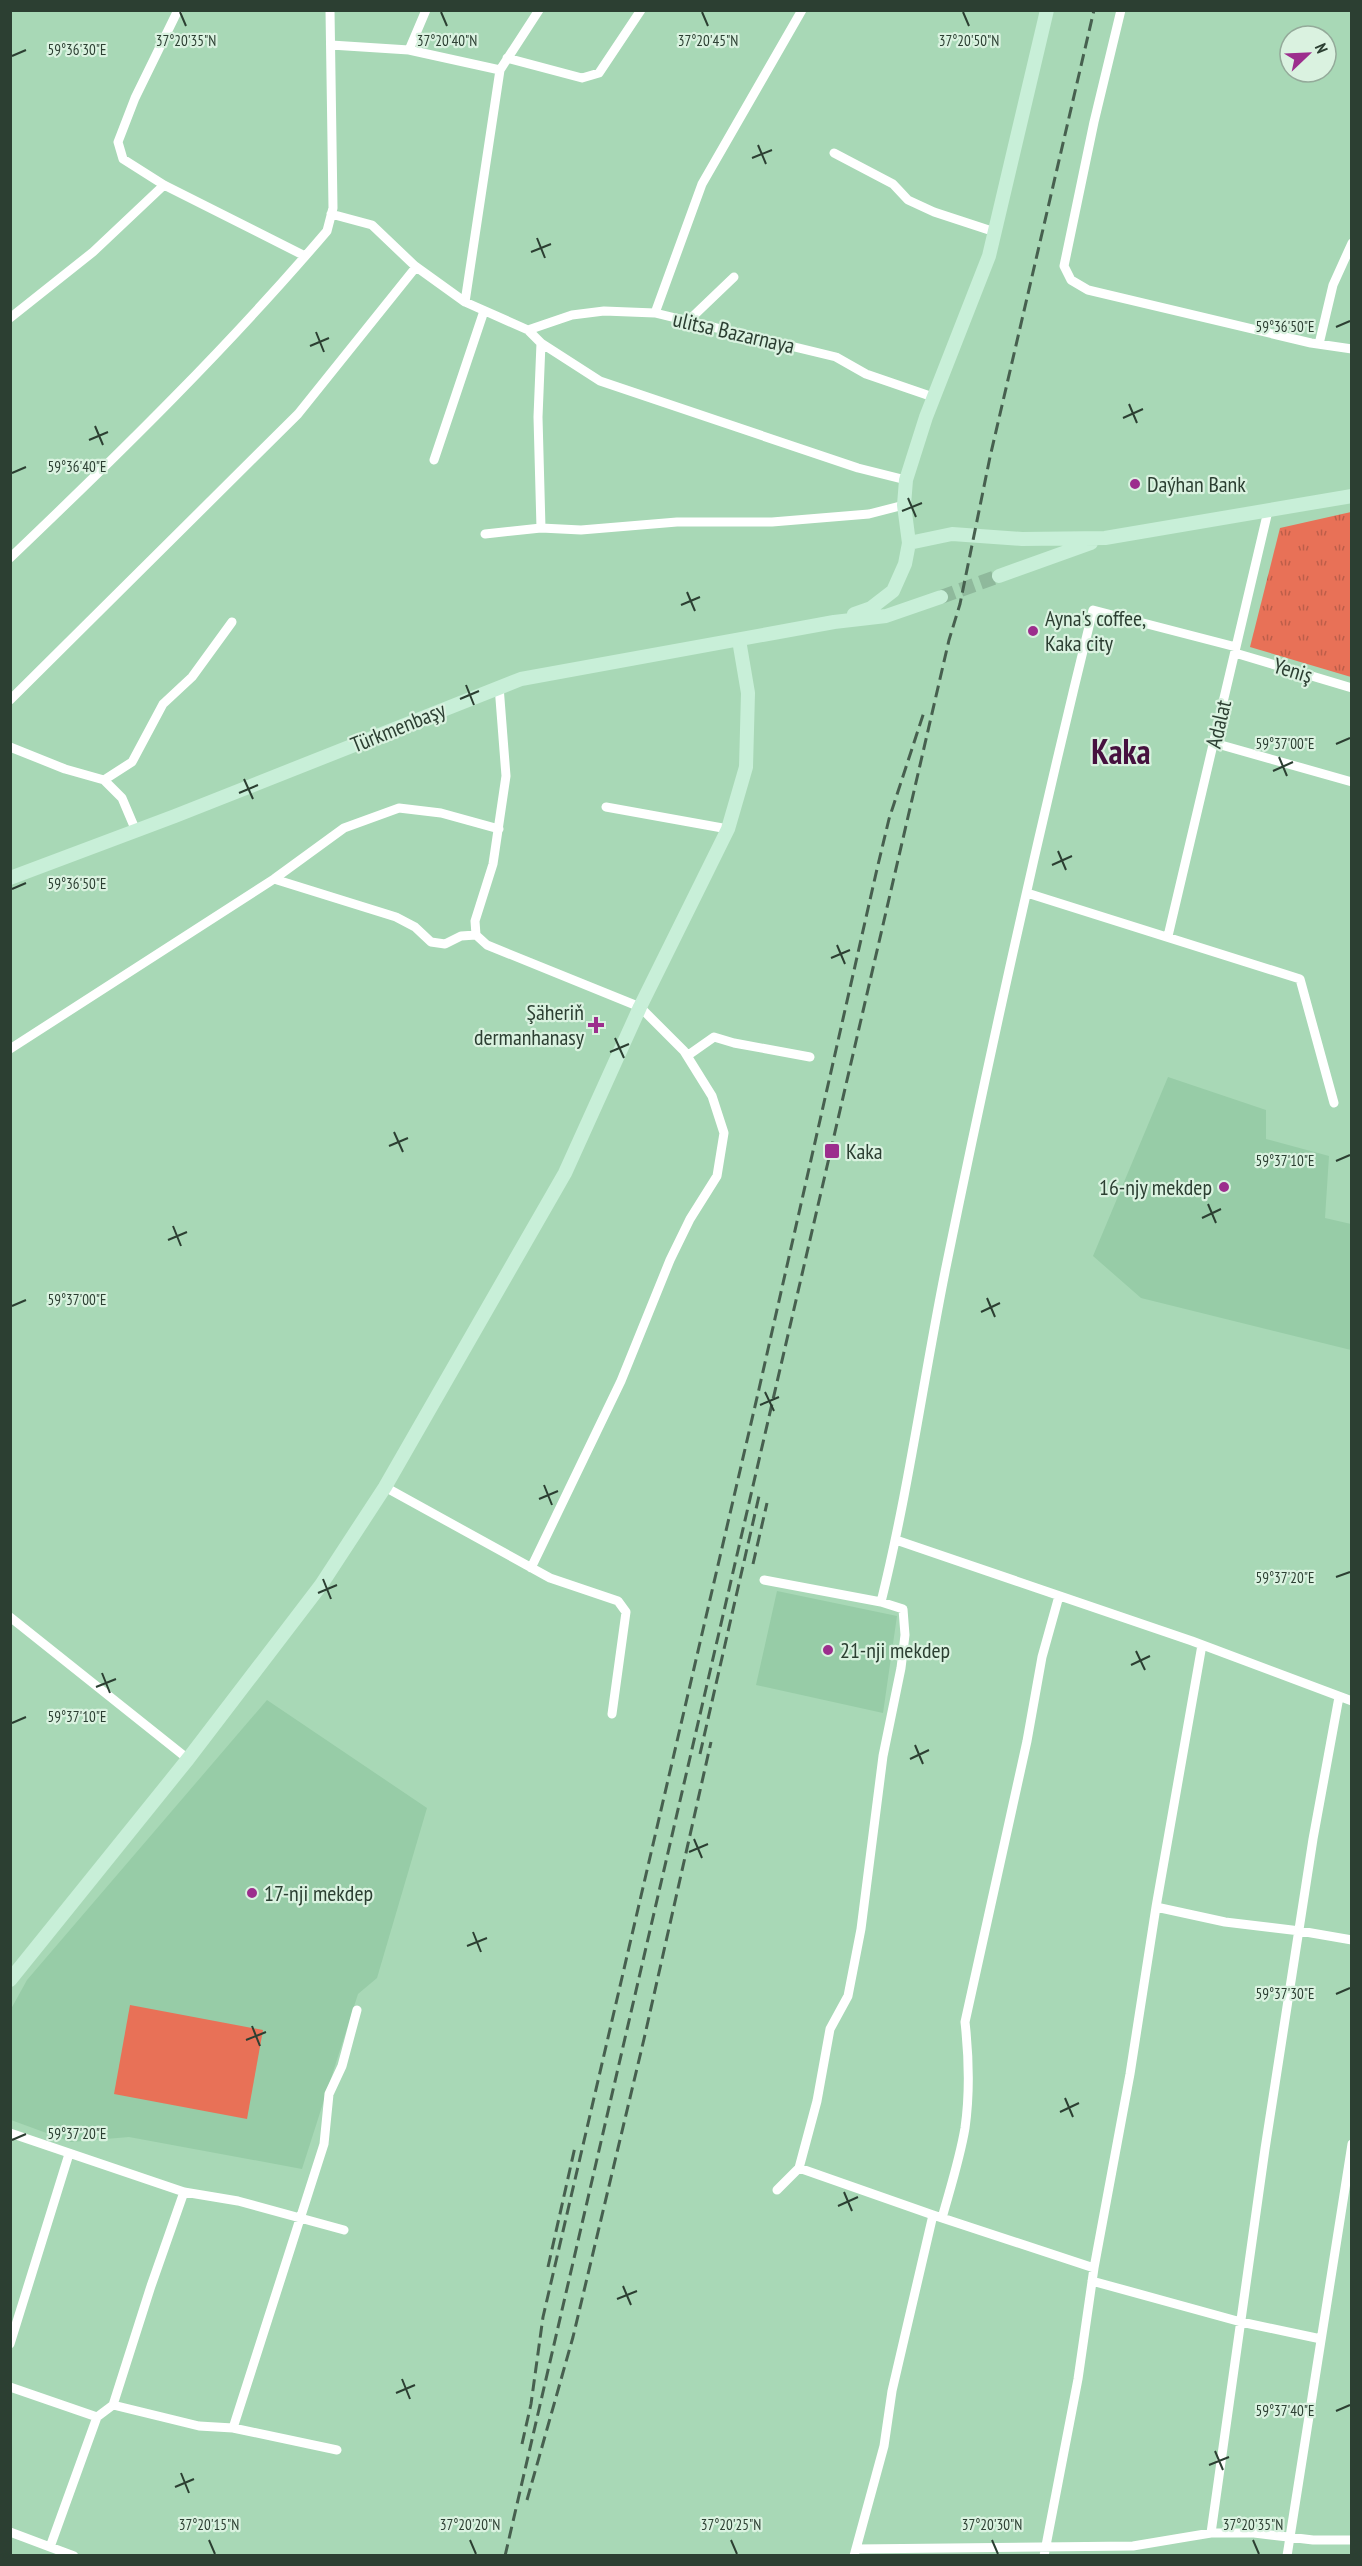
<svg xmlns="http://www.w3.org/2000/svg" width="1362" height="2566" viewBox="0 0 1362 2566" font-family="'PT Sans Narrow',sans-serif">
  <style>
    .built { fill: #97cca7 }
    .grass { fill: url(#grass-tufts) }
    .pitch { fill: #e87157 }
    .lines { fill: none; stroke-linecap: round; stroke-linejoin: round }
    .secondary-tunnel { stroke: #8fb99c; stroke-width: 14; stroke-dasharray: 14 7; stroke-linecap: butt }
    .street { stroke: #fff; stroke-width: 9 }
    .secondary { stroke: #c8efd8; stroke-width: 14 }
    .rail { stroke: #47604f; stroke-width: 3; stroke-dasharray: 12 6; stroke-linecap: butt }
    .ticks { fill: none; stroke: #2c3f32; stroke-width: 2 }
    .poi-dot { fill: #9c2e8d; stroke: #daf2e0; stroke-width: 2 }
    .labels { text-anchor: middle; stroke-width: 4.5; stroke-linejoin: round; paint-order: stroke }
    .street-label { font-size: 22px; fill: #2c3f32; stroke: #daf2e0 }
    .poi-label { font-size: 22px; fill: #2c3f32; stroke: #daf2e0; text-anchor: start }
    .town-label { font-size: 34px; font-weight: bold; fill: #46113f; stroke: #daf2e0 }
    .ticks-label { font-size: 15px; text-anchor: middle; fill: #2c3f32; stroke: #daf2e0; stroke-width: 4.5; stroke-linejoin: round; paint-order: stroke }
  </style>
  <defs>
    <pattern id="grass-tufts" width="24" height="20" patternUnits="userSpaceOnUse" patternTransform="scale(1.5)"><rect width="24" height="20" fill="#e87157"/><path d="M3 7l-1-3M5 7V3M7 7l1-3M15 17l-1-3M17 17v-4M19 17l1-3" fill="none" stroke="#bc5e49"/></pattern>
  </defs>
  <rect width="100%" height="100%" fill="#a8d8b6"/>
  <!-- built -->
  <path class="built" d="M1168,1077L1266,1110V1139L1329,1156L1325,1218L1351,1224V1350L1141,1298L1093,1256Z
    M777,1591L897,1616L883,1713L756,1685Z
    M267,1700L427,1808L377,1978L358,1994L302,2169L129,2137L71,2142L11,2120V2009L27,1980Z"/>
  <!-- grass -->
  <path class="grass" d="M1351,512V677L1250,647L1280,528Z"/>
  <!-- pitch -->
  <path class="pitch" d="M130,2005L263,2030L247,2119L114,2094Z"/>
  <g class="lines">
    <!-- secondary-tunnel -->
    <path class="secondary-tunnel" d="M941,597L999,576"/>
    <!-- street -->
    <path class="street" d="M178,10L135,98L118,142L123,159L164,185L305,256
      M1121,10L1094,122L1064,266L1071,280L1088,290L1311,343L1352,349
      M331,45L409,50L500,70
      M409,50L426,10
      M507,58L582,78L599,73L641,10
      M834,153L893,184L908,200L934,212L995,232
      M331,214L372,225L415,266L465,302L528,330L541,343L600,381L858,468L906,480
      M465,302L500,70L539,10
      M655,313L702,184L802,10
      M10,318L93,252L164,185
      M687,322L734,277
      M528,330L572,315L604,311L655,313L836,357L866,374L933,397
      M541,343L538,417L541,528
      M1319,344L1333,285L1352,243
      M434,460L484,311
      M485,534L541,528L581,530L677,522H772L869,514L904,505
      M10,558C120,453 229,346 327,231L333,208L330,10
      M1235,653L1352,688
      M499,686L506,776L493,864L475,921L476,935L487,945L640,1007L684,1051L712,1096L724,1133L717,1176L690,1219L670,1260L621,1381L531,1568
      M10,700L298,414L416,267
      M1214,743L1352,782
      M10,747L65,769L104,780L122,798L136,831
      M104,780L132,762L163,704L192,677L232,622
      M606,807L728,829
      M274,879L396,917L415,927L431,942L445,944L461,936L476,935
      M1027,893L1300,979L1334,1103
      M1168,936L1268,511
      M10,1049L274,879L344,828L399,808L441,813L499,829
      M687,1056L714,1037L734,1043L810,1057
      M385,1487L550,1578L618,1601L626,1612L612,1714
      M896,1540L1192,1641L1352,1701
      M764,1580L881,1602C908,1493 923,1382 945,1272C990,1051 1039,830 1093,610L1236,647
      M10,1617L188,1759
      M1156,1907L1225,1922L1300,1931L1352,1940
      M10,2133L184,2192L238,2201L344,2230
      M799,2168L933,2215L1094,2268
      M777,2190L799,2168L817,2101L830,2029L848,1996L861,1929L883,1756L901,1668L905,1635L903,1609L881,1602
      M942,2218C950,2189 960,2158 965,2128C970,2093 969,2058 965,2022L1027,1741L1042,1657L1059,1596
      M1092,2281L1241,2322L1321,2339
      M10,2344L69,2154
      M10,2387L97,2417
      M113,2405L199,2426L233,2428L337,2450
      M233,2428L324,2144L329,2094L342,2066L357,2010
      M10,2532L74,2556
      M1211,2533L1265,2149L1313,1839L1339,1697
      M50,2547L97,2417L113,2405L151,2286L184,2192
      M856,2549L1133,2546L1211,2533H1254L1313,2540H1352
      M854,2556L884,2446L892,2391L933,2215
      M1044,2556L1078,2379L1094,2268L1130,2074L1156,1907L1202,1645
      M1287,2556L1352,2144"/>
    <!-- secondary -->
    <path class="secondary" d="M909,543L952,534L1022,539L1105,538L1352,496
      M999,576L1091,543
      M854,614L871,608L893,591L905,564L909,543L904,505L906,480L926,417L989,256L1047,10
      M10,878L175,816L521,679L834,622L886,616L941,597
      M10,1980L188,1759L321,1585L385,1487L565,1173L640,1007L728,829L746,767L748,693L739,640"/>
    <!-- rail -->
    <path class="rail" d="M753,1564L767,1503
      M700,1754L759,1496
      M548,2267L575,2147
      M522,2444L531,2404L543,2317L759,1389L877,869L889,819L924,712
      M527,2500L573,2337L644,2039L711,1742
      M505,2556L949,640L960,604L990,457L1094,10"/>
  </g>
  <!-- ticks -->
  <path class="ticks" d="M180,12L186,26M441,12L447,26M702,12L708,26M963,12L969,26M12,56L26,50M758,145L766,164M752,158L772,150M537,238L545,258M531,252L551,244M1336,327L1350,321M316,332L324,352M310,346L329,338M1129,404L1137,423M1123,418L1143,409M95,426L103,445M89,440L108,432M12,473L26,467M908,498L916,517M902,511L922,503M687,592L695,611M681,605L700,597M466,685L474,705M460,699L479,691M1336,744L1350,738M1279,757L1287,776M1273,771L1293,762M244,779L253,799M239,793L258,785M1058,851L1066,870M1052,865L1072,856M12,889L26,883M837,945L845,964M831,958L850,950M615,1038L624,1058M610,1052L629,1044M394,1132L403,1152M389,1146L408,1138M1336,1161L1350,1155M1208,1204L1216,1223M1202,1218L1221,1209M173,1226L181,1246M168,1240L187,1232M987,1298L995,1317M12,1306L26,1300M981,1312L1000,1303M765,1392L774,1411M760,1405L779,1397M544,1485L552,1505M539,1499L558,1491M1336,1577L1350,1572M323,1579L331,1599M318,1593L337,1585M1136,1651L1145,1670M1131,1665L1150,1656M102,1673L110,1693M96,1687L116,1679M12,1723L26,1717M915,1745L923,1764M910,1759L929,1750M694,1839L702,1858M689,1852L708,1844M473,1932L481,1952M467,1946L487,1938M1336,1994L1350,1988M252,2026L260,2046M246,2040L266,2032M1065,2098L1073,2117M1060,2112L1079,2103M12,2140L26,2134M844,2192L852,2211M838,2206L858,2197M623,2286L631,2305M617,2299L637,2291M402,2379L410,2399M396,2393L415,2385M1336,2411L1350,2405M1215,2451L1223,2470M1209,2465L1229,2457M181,2473L189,2493M175,2487L194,2479M209,2540L215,2554M470,2540L476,2554M731,2540L737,2554M992,2540L998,2554M1253,2540L1259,2554"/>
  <!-- markers -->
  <g class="poi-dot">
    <circle cx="1135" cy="484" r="6"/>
    <circle cx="1033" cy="631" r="6"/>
    <path d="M593 1016h6v6h6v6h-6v6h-6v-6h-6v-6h6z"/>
    <rect x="824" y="1143" width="16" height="16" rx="3"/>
    <circle cx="1224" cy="1187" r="6"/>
    <circle cx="828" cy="1650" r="6"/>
    <circle cx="252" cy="1893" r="6"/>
  </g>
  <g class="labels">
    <!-- street labels -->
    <g class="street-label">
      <text transform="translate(734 332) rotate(13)" y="8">ulitsa Bazarnaya</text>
      <text transform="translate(1293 670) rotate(17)" y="8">Yeniş</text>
      <text transform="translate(1218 724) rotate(-77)" y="8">Adalat</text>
      <text transform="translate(398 727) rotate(-22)" y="8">Türkmenbaşy</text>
    </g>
    <!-- poi labels -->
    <g class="poi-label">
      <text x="1147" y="492">Daýhan Bank</text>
      <text x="1045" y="626">Ayna's coffee,<tspan x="1045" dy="25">Kaka city</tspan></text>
      <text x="584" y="1020" text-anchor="end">Şäheriň<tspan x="584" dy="25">dermanhanasy</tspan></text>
      <text x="846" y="1159">Kaka</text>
      <text x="1212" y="1195" text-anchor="end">16-njy mekdep</text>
      <text x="840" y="1658">21-nji mekdep</text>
      <text x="264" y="1901">17-nji mekdep</text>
    </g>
    <!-- town labels -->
    <g class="town-label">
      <text x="1121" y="764">Kaka</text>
    </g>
  </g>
  <g class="ticks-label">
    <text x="186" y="46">37°20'35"N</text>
    <text x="447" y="46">37°20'40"N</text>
    <text x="708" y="46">37°20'45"N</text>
    <text x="969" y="46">37°20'50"N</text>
    <text x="77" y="55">59°36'30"E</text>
    <text x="1285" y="332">59°36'50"E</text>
    <text x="77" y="472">59°36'40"E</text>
    <text x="1285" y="749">59°37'00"E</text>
    <text x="77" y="889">59°36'50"E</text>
    <text x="1285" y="1166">59°37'10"E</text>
    <text x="77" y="1305">59°37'00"E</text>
    <text x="1285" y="1583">59°37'20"E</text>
    <text x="77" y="1722">59°37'10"E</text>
    <text x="1285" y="1999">59°37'30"E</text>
    <text x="77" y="2139">59°37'20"E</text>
    <text x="1285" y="2416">59°37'40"E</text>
    <text x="209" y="2530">37°20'15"N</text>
    <text x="470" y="2530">37°20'20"N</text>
    <text x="731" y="2530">37°20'25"N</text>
    <text x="992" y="2530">37°20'30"N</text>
    <text x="1253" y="2530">37°20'35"N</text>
  </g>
  <!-- border -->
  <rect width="1362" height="2566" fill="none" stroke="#2c3f32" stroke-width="24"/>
  <!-- north arrow -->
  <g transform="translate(1308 54) rotate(67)"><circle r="28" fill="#daf2e0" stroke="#94aa9a" stroke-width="1.5"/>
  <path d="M0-4.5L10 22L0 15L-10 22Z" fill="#9c2e8d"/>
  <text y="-9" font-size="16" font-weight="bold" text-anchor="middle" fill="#2c3f32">N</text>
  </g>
</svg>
